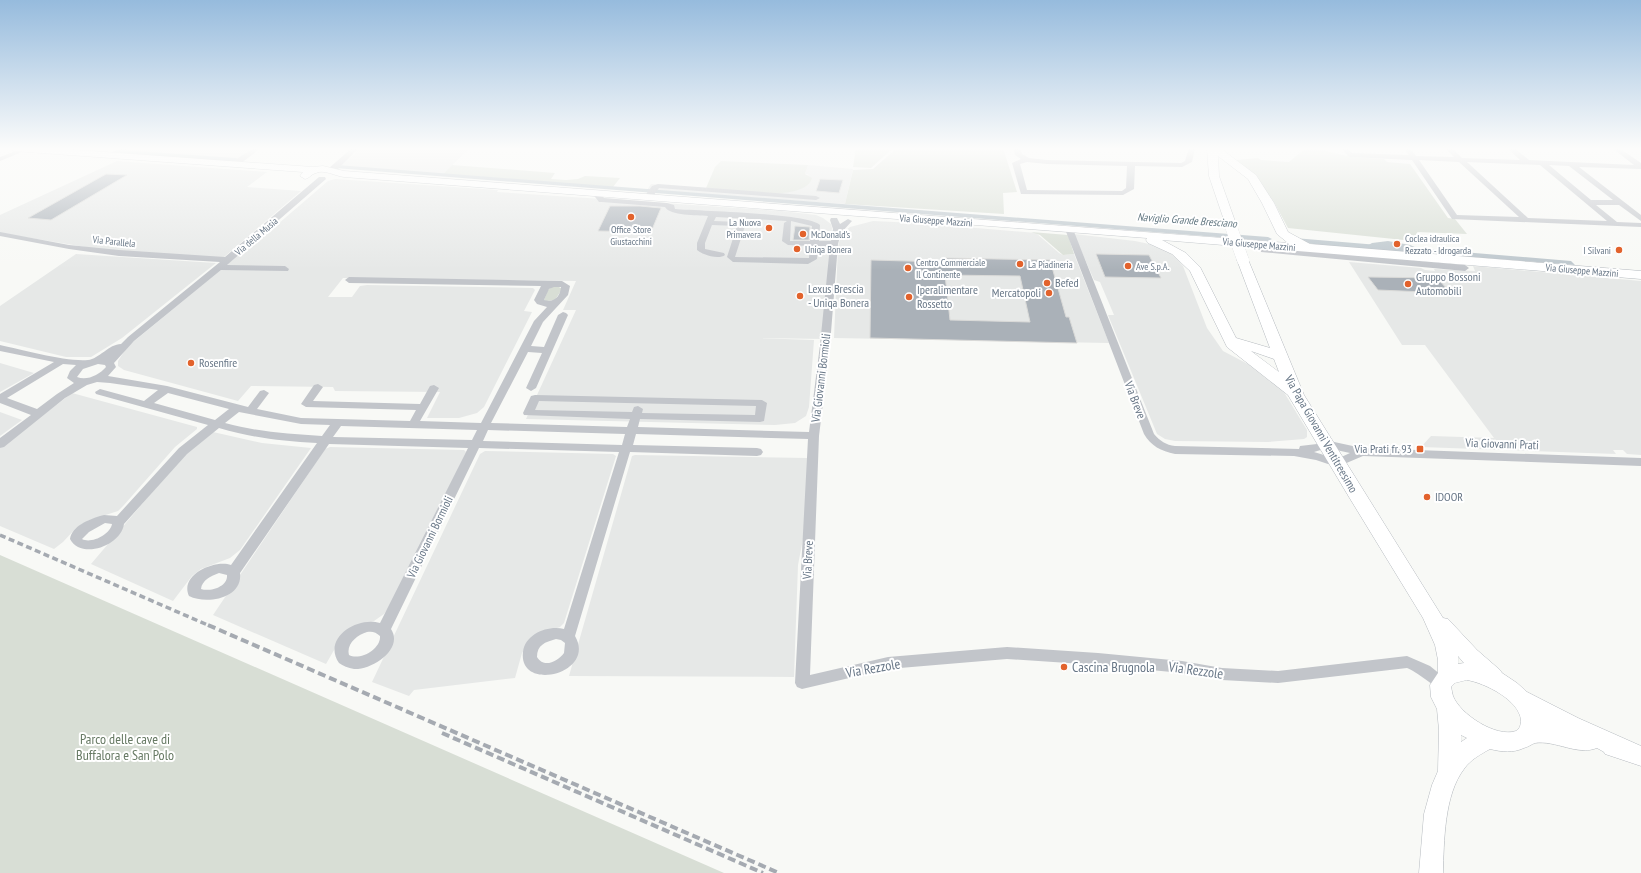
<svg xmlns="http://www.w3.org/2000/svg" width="1641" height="873" viewBox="0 0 1641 873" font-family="'PT Sans Narrow',sans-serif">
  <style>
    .built { fill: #e6e8e7 }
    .green { fill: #d8ded5 }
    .water { fill: #bcc6cc }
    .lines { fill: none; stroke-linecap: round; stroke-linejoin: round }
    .canal { fill: #bcc6cc; fill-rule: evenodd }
    .building { fill: #aab1b8; stroke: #dadad8; fill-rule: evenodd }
    .secondary-casing { stroke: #b6bbc0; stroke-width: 1 }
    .street { fill: #c2c5ca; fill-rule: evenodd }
    .secondary { fill: #fff; fill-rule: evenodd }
    .rail-far1 { stroke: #a5aab1; stroke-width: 3.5; stroke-dasharray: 6 3.5; stroke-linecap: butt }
    .rail { stroke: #a5aab1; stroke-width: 4; stroke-dasharray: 8 4; stroke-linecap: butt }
    .secondary-bridge-casing { stroke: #b6bbc0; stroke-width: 12; stroke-linecap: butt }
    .secondary-bridge { stroke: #fff; stroke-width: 12 }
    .poi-dot { fill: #e2622c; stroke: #fff; stroke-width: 1.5 }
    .labels { text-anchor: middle; stroke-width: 4; stroke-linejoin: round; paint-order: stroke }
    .far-street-label { font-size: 10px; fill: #687787; stroke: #fff }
    .far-poi-label { font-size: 10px; fill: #687787; stroke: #fff; text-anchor: start }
    .far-water-label { font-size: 11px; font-style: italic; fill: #637882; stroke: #fff }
    .poi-label { font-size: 12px; fill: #687787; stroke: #fff; text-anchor: start }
    .street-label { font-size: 12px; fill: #687787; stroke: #fff }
    .near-poi-label { font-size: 14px; fill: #687787; stroke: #fff; text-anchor: start }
    .near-street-label { font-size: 14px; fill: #687787; stroke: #fff }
    .near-park-label { font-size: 14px; fill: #667963; stroke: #fff }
  </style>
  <rect width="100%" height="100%" fill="#f8f9f6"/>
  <!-- built -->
  <path class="built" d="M128,148H255L239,159L123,150Z
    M361,148H470L443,174L341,166Z
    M117,161L267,172L247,187L301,191L223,258L110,251L0,233V215Z
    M808,165L853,169L845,204L647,190L651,184L706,188L810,175L805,174Z
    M335,179L498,190L497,192L782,211L816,215L823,218L831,224L832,228L823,339L754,338L814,340L809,407L806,416L795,423L775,425L526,419L576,310H563L576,281L343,278L328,297H352L360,286L367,285L533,288L535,290L524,311L532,312L484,407L477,413L459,418H427L440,392L335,391L333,387L251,386L238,401L124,370L118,366V361L127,347L222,269L266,230H271L328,181Z
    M873,221L916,223L1036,233L1059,253L1063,255L1074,254L1109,343L834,338L838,247L841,234L850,227Z
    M1074,234L1135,241L1154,245L1167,251L1174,256L1183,266L1207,328L1223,351L1267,374L1282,389L1307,430V437L1304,439L1268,442L1175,441L1165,439L1157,434L1108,315H1114L1100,282L1094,280Z
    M76,254L216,263L122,338L91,357H66L0,341V306Z
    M1349,262L1421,268L1425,270L1435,271L1434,269L1475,271L1473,266L1641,281V455L1627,454L1623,450H1613L1616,454L1421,447L1431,436L1494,438L1425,345H1402Z
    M0,363L34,373L0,392Z
    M72,393L197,427V429L175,447L124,505L118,511L87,521L76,528L63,542L54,549L0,526V448Z
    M0,412L22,420L0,436Z
    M213,432L262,443L311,448L240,550L230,558L201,569L192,576L173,601L91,564L188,450Z
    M330,447L464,450L466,452L390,606L384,614L374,621L362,625L341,638L326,664L213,615L325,449Z
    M485,451L613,454L616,456L564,623L560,627L538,635L529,643L522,653L515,678L414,690L409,696L372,682L480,454Z
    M635,455L807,458L809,476L807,518L798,565L794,677L569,676L632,456Z"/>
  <!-- green -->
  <path class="green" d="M856,148H893L871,168L853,167Z
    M897,148H1003L1017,192L1003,193L1004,214L845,204L853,170L873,169Z
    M1306,148H1312L1352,157L1384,159L1387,162L1410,164L1448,218L1455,219L1467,234L1417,232L1423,242L1288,228L1275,204L1256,176L1236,160L1258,158L1261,160L1289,162Z
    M721,161L808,165L805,174L812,178C805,204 727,190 706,188L715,167Z
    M452,165L555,173L551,179L566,180L578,179L585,176L620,178L613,187L443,174Z
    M1031,232L1068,235L1074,254L1063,255L1040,235Z
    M552,287H559L562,289L555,300L546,301L544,300L548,290Z
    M0,555L724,873H0Z"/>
  <!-- water -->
  <path class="water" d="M1294,238L1571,261L1575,265L1328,246L1306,243Z"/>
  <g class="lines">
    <!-- canal -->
    <path class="canal" d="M122,150L236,158L239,160L236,162L120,153L119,152Z
      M337,165L1268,237L1272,239L1268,241L335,168L334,167Z
      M1388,241L1410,245L1424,251L1420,253C1400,248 1390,244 1369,249L1365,247L1372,243Z"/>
  </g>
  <!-- building -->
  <path class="building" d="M106,174L127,175L51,220L28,218Z
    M820,179L843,180L839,193L816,191Z
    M610,206H640L661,208L651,232L598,231Z
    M795,226L810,227L809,240H793Z
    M1096,254L1149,255L1161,278L1105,277Z
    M943,258L1050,260L1066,317H1069L1077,343L870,338L871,260L944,262ZM945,275L1020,276L1030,322L950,320Z
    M1368,277L1437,278L1449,291H1424L1426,292L1378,290Z"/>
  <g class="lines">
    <!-- secondary casing -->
    <g class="secondary-casing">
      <path id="secondary" d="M9,148H49L313,167L323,166L344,171L1288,243L1277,234L1262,203L1248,179L1218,156L1219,176L1236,224L1234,226H1226L1209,176L1207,148H1220L1256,175L1274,203L1288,232L1310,244L1641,271V279L1162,240L1186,253L1200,267L1236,338L1270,348L1237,260L1239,257H1247L1304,395L1443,618L1448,619L1477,650L1500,670L1502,673L1517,683L1527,692L1578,718L1641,746V766L1605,754L1604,752L1597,748C1577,756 1556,740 1535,743C1532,744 1528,747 1524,748C1513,753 1502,752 1490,749C1481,754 1470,760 1464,769C1444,795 1444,842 1443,873H1419L1424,814L1432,785L1438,771L1439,730L1437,709L1431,697L1430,685L1438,673V660L1435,645L1423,618L1349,497L1288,395L1227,347L1190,271L1172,254L1148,243L1146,240L1147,238L344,177C335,176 324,169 316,173C311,174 310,178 305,179L300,176L303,172L14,151ZM1251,351L1274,359L1279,372ZM1458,656L1463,662L1464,663L1458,664ZM1467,680C1485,683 1519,700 1521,720C1521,724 1520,729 1516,731C1496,738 1460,714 1453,696C1452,693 1452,690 1451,687L1455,683ZM1461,735L1467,738L1461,742Z"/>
    </g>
    <!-- street -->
    <path class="street" d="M24,148L29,149L0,161V157Z
      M122,148H130L112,156L106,155Z
      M254,148H261L236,167H230V163Z
      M352,148H359L335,172H329V168Z
      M1014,148H1020L1022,154L1029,158L1047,160L1181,163L1185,161L1189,148H1195L1192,162L1182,167L1135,166L1134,189L1123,195L1021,194L1012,163L1021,159L1015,155ZM1027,162L1047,164L1127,166L1126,188L1122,191L1027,190L1020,164Z
      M1341,148H1347L1352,153L1409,155L1404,148H1410L1416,156L1454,157L1445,148H1452L1462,158L1520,160L1507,148H1514L1529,160L1634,165L1612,148H1619L1641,163V169L1579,167L1641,215V221L1619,205H1596L1617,222L1641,223V227L1452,219L1412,160L1350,157L1348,156ZM1419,160L1459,162L1519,217L1457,215ZM1467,162L1540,165L1607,221L1528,218ZM1549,165L1569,166L1613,200H1591Z
      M319,177H325L326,179L227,265L285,266L289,269L288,271L221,270L134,341L114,363L116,367L108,376L167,386L248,407L260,391L264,390L269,393L257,409L301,418L410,421L416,410L306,407L301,404L314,385L318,384L323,387L313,401L420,404L430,386L434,385L439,388L420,421L481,423L534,321L547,307L537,304L534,300L541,286L349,283L345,280L349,277L562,281L570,286L568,295L543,322L531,346L544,347L558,315L563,312L566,313L568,315L536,388L531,391L526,388L542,353L528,352L491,423L627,427L630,419L524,415L523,413L531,396L535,395L762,400L767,403L764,421L760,422L640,419L638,427L809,432L820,345L830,246H818L817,259L808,264L733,262L727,257L737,226L712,225L705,243V249L724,253L725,255C719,260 703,255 697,250V243L708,216C697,215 670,216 665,207L602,202H599L592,193L593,191H599L604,198L667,203L674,205L675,209C698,211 808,213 820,225L819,241H831L833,229L830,220L831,218H837L840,224L848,219L852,221L841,233L838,244L830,345L819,436L810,675L888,657L1007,647L1098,653L1182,661L1222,668L1278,671L1407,656L1430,666L1446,679L1448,683L1446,687C1444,688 1442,689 1440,689C1436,688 1416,671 1407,668L1278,683L1222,680L1182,673L1098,665L1007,659L888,669L802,689L797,687L795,683L808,439L636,434L633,445L757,448L761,449L763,452L761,455L757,456L630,452L575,636C597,674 518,693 523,652C525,634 548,625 564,629L619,452L479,448L391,629C404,649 372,670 354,669C348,668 343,666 339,663C322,638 357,616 380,623L468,448L329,444L240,573C243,598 207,605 189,596C179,575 215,559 231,565L317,443C281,441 254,438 219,428L187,454L124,524C121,546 81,560 70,539C72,526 88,520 100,516L104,515L117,516L179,448L208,425L96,394L95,392L100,389L144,401L158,390L110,383L97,382L87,385L65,398L4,447L0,448V438L31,415L0,403V394L54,362L0,351V345C23,350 66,362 88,360C99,359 109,344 121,344L128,337L220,262L119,256L69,249L0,236V232L69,245L119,250L225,257ZM716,217L787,221L784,223L782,241L788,245L810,246L809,258L735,257L745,226L739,222L714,221ZM791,221L812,226L810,241H790ZM554,287H561C560,297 554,303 544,300L549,289ZM63,364L76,365L70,371L67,378L74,383L57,394L37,409L7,398ZM98,364L105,365L106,367C99,375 87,381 77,377L83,369ZM168,393L229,409L215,420L154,403ZM539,401L756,406L755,415L642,413L643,409L638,406L634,407L632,412L535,410ZM239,412L301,424L330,425L322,436C289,434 258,432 225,423ZM341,426L477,430L472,440L333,437ZM488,430L625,434L622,445L483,441ZM105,523L112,524C110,535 91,544 82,539L89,532ZM219,573L227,575C228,587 210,592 201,589C202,580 211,576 219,573ZM367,632C372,631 376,632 380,636C381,649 360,661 349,655C346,644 357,635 367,632ZM556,639L561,640L565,643L564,653C558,661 544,669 537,657C537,645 545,642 556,639Z
      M658,184L816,196L820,198L816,200L659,188L651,199H645L644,197L652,186Z
      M1066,227H1069L1073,229L1154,434C1160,441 1166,445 1175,446L1299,449L1300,446L1317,444L1325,440L1362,448L1641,458V466L1363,456L1337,467L1316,460L1294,456L1175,454C1161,451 1151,446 1144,434L1065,229ZM1327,448L1350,453L1337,459L1314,452Z
      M1264,247L1465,265L1469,268L1465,271L1261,252L1260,250L1261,248Z"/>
    <!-- secondary -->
    <use href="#secondary" class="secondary"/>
    <!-- rail-far1 -->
    <path class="rail-far1" d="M0,535L210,626"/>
    <!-- rail -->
    <path class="rail" d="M208,625L779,873
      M442,733L763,873"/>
    <!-- secondary-bridge casing -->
    <g class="secondary-bridge-casing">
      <path id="secondary-bridge" d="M1230,224L1243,260"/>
    </g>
    <!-- secondary-bridge -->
    <use href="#secondary-bridge" class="secondary-bridge"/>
  </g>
  <!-- sky -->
  <linearGradient id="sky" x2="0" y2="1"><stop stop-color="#96bbdd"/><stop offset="0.55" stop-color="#fcfcfb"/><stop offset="1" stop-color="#fcfcfb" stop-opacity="0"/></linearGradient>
  <rect width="1641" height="270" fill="url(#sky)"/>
  <!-- markers -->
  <g class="poi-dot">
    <circle cx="631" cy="217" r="4"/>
    <circle cx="769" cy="228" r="4"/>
    <circle cx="803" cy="234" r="4"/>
    <circle cx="1397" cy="244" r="4"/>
    <circle cx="797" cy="249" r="4"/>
    <circle cx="1619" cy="250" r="4"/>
    <circle cx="1020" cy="264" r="4"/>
    <circle cx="1128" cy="266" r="4"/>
    <circle cx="908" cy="268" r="4"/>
    <circle cx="1047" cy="283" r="4"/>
    <circle cx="1408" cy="284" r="4"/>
    <circle cx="1049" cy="293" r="4"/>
    <circle cx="800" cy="296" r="4"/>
    <circle cx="909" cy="297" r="4"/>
    <circle cx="191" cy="363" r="4"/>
    <rect x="1416" y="445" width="8" height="8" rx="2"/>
    <circle cx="1427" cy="497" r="4"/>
    <circle cx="1064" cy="667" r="4"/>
  </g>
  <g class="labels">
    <!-- far-street labels -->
    <g class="far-street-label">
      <text transform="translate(936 220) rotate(4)" y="4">Via Giuseppe Mazzini</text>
      <text transform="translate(256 236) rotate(-40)" y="4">Via della Musia</text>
      <text transform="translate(114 241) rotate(6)" y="4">Via Parallela</text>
      <text transform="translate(1259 244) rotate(5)" y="4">Via Giuseppe Mazzini</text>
      <text transform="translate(1582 270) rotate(5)" y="4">Via Giuseppe Mazzini</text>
    </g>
    <!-- far-poi labels -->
    <g class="far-poi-label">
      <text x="761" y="226" text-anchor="end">La Nuova<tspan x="761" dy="12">Primavera</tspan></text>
      <text x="631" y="233" text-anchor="middle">Office Store<tspan x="631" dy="12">Giustacchini</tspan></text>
      <text x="811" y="238">McDonald's</text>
      <text x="1405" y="242">Coclea idraulica<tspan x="1405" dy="12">Rezzato - Idrogarda</tspan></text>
      <text x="805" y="253">Uniqa Bonera</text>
      <text x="1611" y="254" text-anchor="end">I Silvani</text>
      <text x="916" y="266">Centro Commerciale<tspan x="916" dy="12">Il Continente</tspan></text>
      <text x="1028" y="268">La Piadineria</text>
      <text x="1136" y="270">Ave S.p.A.</text>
    </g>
    <!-- far-water labels -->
    <g class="far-water-label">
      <text transform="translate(1187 220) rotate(4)" y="4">Naviglio Grande Bresciano</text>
    </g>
    <!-- poi labels -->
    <g class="poi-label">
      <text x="1416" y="281">Gruppo Bossoni<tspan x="1416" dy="14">Automobili</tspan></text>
      <text x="1055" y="287">Befed</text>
      <text x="808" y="293">Lexus Brescia<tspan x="808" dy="14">- Uniqa Bonera</tspan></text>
      <text x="917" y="294">Iperalimentare<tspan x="917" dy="14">Rossetto</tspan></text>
      <text x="1041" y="297" text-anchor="end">Mercatopoli</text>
      <text x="199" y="367">Rosenfire</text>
      <text x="1412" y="453" text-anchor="end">Via Prati fr. 93</text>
      <text x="1435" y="501">IDOOR</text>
    </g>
    <!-- street labels -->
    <g class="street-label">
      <text transform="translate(821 378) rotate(-83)" y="4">Via Giovanni Bormioli</text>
      <text transform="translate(1135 400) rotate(69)" y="4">Via Breve</text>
      <text transform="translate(1321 434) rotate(60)" y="4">Via Papa Giovanni Ventitreesimo</text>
      <text transform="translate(1502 444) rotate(2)" y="4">Via Giovanni Prati</text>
      <text transform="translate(430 537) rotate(-64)" y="4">Via Giovanni Bormioli</text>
      <text transform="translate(808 560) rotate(-87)" y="4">Via Breve</text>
    </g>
    <!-- near-poi labels -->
    <g class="near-poi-label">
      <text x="1072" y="672">Cascina Brugnola</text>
    </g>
    <!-- near-street labels -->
    <g class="near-street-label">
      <text transform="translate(873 668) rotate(-10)" y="5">Via Rezzole</text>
      <text transform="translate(1196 670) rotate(8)" y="5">Via Rezzole</text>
    </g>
    <!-- near-park labels -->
    <g class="near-park-label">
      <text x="125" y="744">Parco delle cave di<tspan x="125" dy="16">Buffalora e San Polo</tspan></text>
    </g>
  </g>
</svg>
